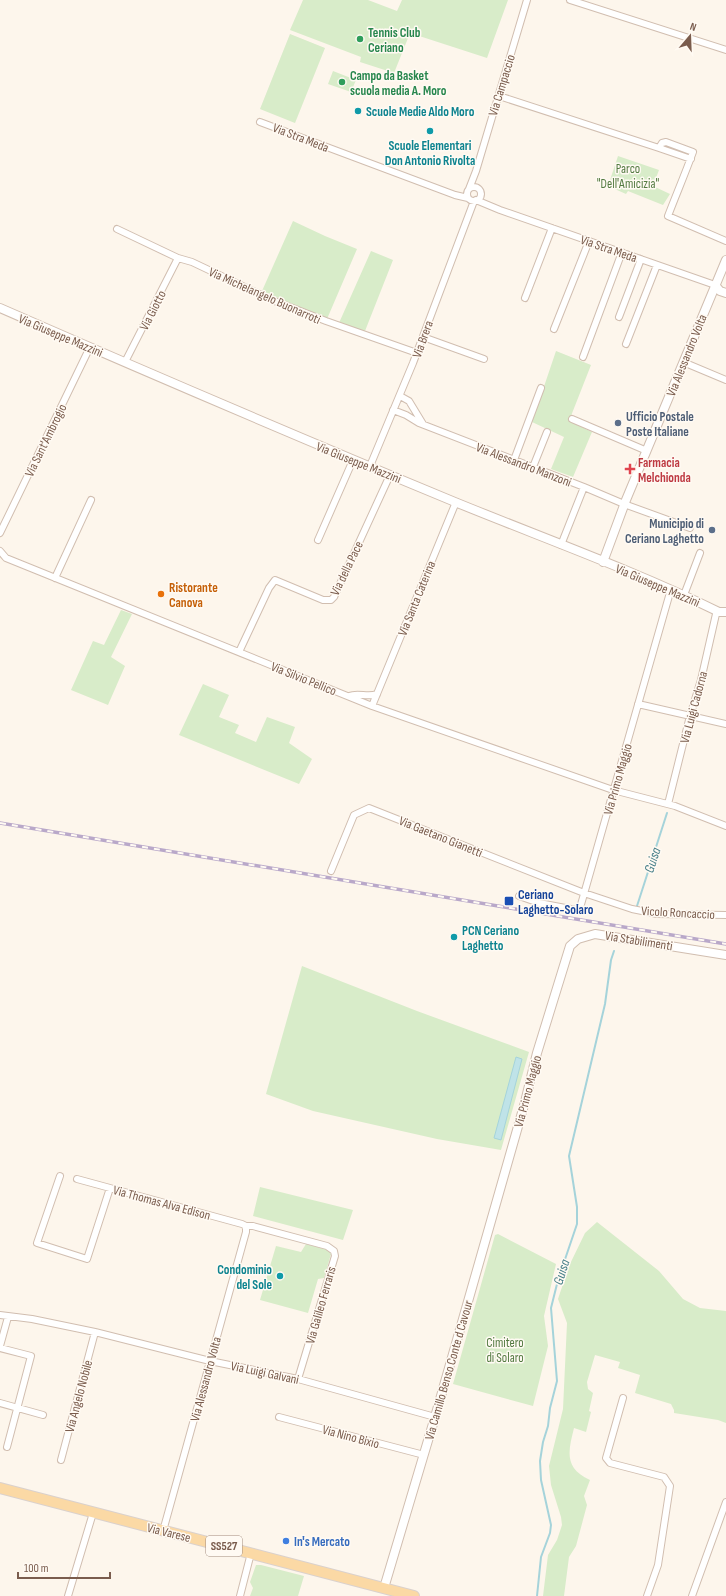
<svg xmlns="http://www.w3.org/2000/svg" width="726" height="1596" viewBox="0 0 726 1596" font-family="'Sofia Sans Condensed',sans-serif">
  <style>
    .green { fill: #d8ecc9 }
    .water { fill: #bfe3e8; stroke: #a5d3da }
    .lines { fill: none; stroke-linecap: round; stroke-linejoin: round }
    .stream { stroke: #a5d3da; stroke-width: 2 }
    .minor-casing { stroke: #d1beb0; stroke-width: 8 }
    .tertiary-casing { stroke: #d1beb0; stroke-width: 10 }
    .primary-casing { stroke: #dad1cd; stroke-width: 12 }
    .minor { stroke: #fff; stroke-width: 6 }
    .tertiary { stroke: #fff; stroke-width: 8 }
    .primary { stroke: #fbd9a5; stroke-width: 10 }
    .rail-casing { stroke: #b9a8c9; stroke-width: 3.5 }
    .rail { stroke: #fffaf3; stroke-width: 2; stroke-dasharray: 6; stroke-linecap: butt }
    .leisure-dot { fill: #2e9e5b; stroke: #fffaf3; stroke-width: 1.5 }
    .culture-dot { fill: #0f9aa8; stroke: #fffaf3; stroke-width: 1.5 }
    .service-dot { fill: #5c6f8a; stroke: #fffaf3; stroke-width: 1.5 }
    .health-dot { fill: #e0444e; stroke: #fffaf3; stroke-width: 1.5 }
    .food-dot { fill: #e8710a; stroke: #fffaf3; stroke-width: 1.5 }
    .transit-dot { fill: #1a4fb4; stroke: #fffaf3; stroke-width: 1.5 }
    .shop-dot { fill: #3f7fe0; stroke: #fffaf3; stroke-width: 1.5 }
    .labels { text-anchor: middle; stroke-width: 3; stroke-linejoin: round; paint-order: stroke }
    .shield { fill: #fffaf3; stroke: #a28b7f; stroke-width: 1 }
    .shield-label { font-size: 12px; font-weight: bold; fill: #7a5c4d }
    .leisure-label { font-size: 13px; font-weight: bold; fill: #27864d; stroke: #fffaf3; text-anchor: start }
    .street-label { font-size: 13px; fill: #7a5c4d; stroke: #fffaf3 }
    .culture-label { font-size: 13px; font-weight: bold; fill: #0d838f; stroke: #fffaf3; text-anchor: start }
    .park-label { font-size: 13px; fill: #537a41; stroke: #fffaf3 }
    .service-label { font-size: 13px; font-weight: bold; fill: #4e5e75; stroke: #fffaf3; text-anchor: start }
    .health-label { font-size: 13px; font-weight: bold; fill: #be3a42; stroke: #fffaf3; text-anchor: start }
    .food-label { font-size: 13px; font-weight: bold; fill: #c56008; stroke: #fffaf3; text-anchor: start }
    .transit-label { font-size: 13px; font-weight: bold; fill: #164399; stroke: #fffaf3; text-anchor: start }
    .shop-label { font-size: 13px; font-weight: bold; fill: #366cbe; stroke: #fffaf3; text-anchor: start }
    .water-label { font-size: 14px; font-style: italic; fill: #437c86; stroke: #fffaf3 }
  </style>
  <rect width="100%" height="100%" fill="#fdf6ec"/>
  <!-- green -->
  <path class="green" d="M303,0H368L397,11L402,0H508L487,58L410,33L394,73L360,62L361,57L290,30Z
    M290,34L325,48L295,123L260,109Z
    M333,71L356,80L351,92L328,84Z
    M618,156L659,170L653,186L670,194L663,205L628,191L626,194L608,186Z
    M293,221L325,236L357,249L327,319L262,291Z
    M371,251L393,260L365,331L339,323Z
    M556,351L591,365L569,421L592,432L573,477L551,469L564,437L532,422Z
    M121,610L132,614L111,657L125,666L108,705L71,690L93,641L104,645Z
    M203,684L229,695L219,717L239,725L235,733L256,742L267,717L295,727L289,743L312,759L299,784L179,735Z
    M302,966L417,1011L529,1052L501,1150L437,1139L313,1111L266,1094Z
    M260,1187L353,1210L343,1240L253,1216Z
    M597,1222L659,1271L683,1299L700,1308L726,1311V1423L718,1420L674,1413V1410L671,1404L635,1393L640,1375L618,1368L620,1362L595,1355L587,1382L588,1389L593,1393L589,1411L591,1412L586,1432L574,1428C568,1452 564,1468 590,1480L584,1496L587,1505L576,1546L569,1557L564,1596H543L548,1555L557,1540L562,1525L561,1517L551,1485L549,1466L563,1409L567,1323L558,1299L569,1266L585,1233Z
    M498,1234L556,1264L544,1316L548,1346L533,1406L453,1384L495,1235Z
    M306,1244L329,1250L331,1254L324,1278L318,1279L308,1313L260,1300L276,1246L301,1252Z
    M256,1565H261L304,1576L298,1596H250L253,1588L250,1582Z"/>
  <!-- water -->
  <path class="water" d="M516,1057L522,1059L501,1140L494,1138Z"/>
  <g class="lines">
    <!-- stream -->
    <path class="stream" d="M637,906L667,813
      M537,1596L541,1557L550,1533L551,1525L541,1480L540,1461L543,1442L548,1426L550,1408L557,1381L551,1308L558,1280L577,1224V1207L569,1156L605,1004L611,960L614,951"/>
    <!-- minor casing -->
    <g class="minor-casing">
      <path id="minor" d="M570,0L726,50
        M499,96L659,148
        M260,122L455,195L468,198
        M691,159L659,148L662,143L666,142L693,152C685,174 676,195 668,216L726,241
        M467 194a7 7 0 1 1 14 0a7 7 0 1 1-14 0Z
        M469,189L476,171L527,0
        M476,200L500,210L715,285
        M117,229L178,258L192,262L272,300L326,321L417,353
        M525,298L552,228
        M619,317L641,259
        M554,329L589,241
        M423,337L484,359
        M626,344L657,265
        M583,357L622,252
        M125,362L178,258
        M683,362L726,380
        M400,396L409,401L423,424
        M393,410L406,415L419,423L584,487L624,504L690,528
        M572,419L647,451
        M514,460L541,388
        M370,466L413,363L474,201
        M533,467L547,432
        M0,533L90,347
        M318,540L353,460
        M561,545L584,487
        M0,551L6,558L372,706L613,790L675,806L726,826
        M55,578L91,500
        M684,595L700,553
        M239,652L269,588L275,580L323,600H331L334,597L390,475
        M349,696C359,692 367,698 377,694
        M638,704L726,724
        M372,706L456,502
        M668,804L690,716L701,680L716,614L719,612
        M331,871L354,815L369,808L584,893L632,909L657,914L726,915
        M519,896L539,903L576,910L580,908L671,589
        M60,1176L37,1243L87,1259L110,1188
        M77,1179L242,1224L246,1226
        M246,1226H253L327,1246L334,1251L335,1256L298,1379
        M0,1315L32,1319L95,1332L210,1361L298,1379L435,1417
        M0,1346L8,1317
        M0,1348L31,1356L7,1447
        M623,1398L606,1458L610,1463L664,1477L670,1486L658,1565L647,1596
        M0,1403L43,1415
        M279,1417L424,1455
        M61,1460L95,1332
        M163,1531L246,1232V1226
        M68,1596L93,1513
        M240,1596L251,1553
        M692,1596L726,1502"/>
    </g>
    <!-- tertiary casing -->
    <g class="tertiary-casing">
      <path id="tertiary" d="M715,285L720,291L726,293
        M0,308C151,374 303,439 455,502C543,538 633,570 719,612H726
        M603,562L626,500L726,260
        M384,1588L435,1417L525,1102L537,1053L570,946L578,939L595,934L726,955"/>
    </g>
    <!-- primary casing -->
    <g class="primary-casing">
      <path id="primary" d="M0,1488L414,1596"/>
    </g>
    <!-- minor -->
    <use href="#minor" class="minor"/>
    <!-- tertiary -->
    <use href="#tertiary" class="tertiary"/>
    <!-- primary -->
    <use href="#primary" class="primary"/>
    <!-- rail casing -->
    <g class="rail-casing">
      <path id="rail" d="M0,823L726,944"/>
    </g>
    <!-- rail -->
    <use href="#rail" class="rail"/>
  </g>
  <!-- markers -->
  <g class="leisure-dot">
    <circle cx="360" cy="39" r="4"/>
    <circle cx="342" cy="82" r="4"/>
  </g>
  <g class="culture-dot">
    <circle cx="358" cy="111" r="4"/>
    <circle cx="430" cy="131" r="4"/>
    <circle cx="454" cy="937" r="4"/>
    <circle cx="280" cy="1276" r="4"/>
  </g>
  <g class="service-dot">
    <circle cx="618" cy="423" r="4"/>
    <circle cx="712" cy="530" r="4"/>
  </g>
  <path class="health-dot" d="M628 463h4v4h4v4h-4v4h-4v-4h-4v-4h4z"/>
  <circle class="food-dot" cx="161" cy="594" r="4"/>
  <rect class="transit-dot" x="504" y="896" width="10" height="10" rx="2"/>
  <circle class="shop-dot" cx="286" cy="1541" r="4"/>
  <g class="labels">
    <!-- shield labels -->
    <rect class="shield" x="206" y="1536" width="36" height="20" rx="3"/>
    <g class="shield-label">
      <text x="224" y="1550">SS527</text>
    </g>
    <!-- leisure labels -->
    <g class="leisure-label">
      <text x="368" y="37">Tennis Club<tspan x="368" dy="15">Ceriano</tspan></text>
      <text x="350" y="80">Campo da Basket<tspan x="350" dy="15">scuola media A. Moro</tspan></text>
    </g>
    <!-- street labels -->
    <g class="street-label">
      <text transform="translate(501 85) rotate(-73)" y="5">Via Campaccio</text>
      <text transform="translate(301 137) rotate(21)" y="5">Via Stra Meda</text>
      <text transform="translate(609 248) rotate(19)" y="5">Via Stra Meda</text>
      <text transform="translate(265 295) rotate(24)" y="5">Via Michelangelo Buonarroti</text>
      <text transform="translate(152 310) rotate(-63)" y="5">Via Giotto</text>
      <text transform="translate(61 335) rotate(23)" y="5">Via Giuseppe Mazzini</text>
      <text transform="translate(422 339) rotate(-70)" y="5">Via Brera</text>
      <text transform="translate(686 355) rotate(-68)" y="5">Via Alessandro Volta</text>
      <text transform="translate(45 440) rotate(-64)" y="5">Via Sant'Ambrogio</text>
      <text transform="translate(359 462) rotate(22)" y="5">Via Giuseppe Mazzini</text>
      <text transform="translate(524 464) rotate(21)" y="5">Via Alessandro Manzoni</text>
      <text transform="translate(346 568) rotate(-64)" y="5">Via della Pace</text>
      <text transform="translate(658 585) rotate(23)" y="5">Via Giuseppe Mazzini</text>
      <text transform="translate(416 598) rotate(-68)" y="5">Via Santa Caterina</text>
      <text transform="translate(304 678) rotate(22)" y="5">Via Silvio Pellico</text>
      <text transform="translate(693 707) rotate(-75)" y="5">Via Luigi Cadorna</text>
      <text transform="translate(617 779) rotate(-74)" y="5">Via Primo Maggio</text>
      <text transform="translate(441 836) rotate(22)" y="5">Via Gaetano Gianetti</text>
      <text transform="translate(678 912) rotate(3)" y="5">Vicolo Roncaccio</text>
      <text transform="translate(639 940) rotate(9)" y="5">Via Stabilimenti</text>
      <text transform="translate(527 1091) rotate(-75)" y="5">Via Primo Maggio</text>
      <text transform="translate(162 1202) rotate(15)" y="5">Via Thomas Alva Edison</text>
      <text transform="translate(320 1305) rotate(-74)" y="5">Via Galileo Ferraris</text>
      <text transform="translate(448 1370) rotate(-74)" y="5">Via Camillo Benso Conte d Cavour</text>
      <text transform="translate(265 1372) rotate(12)" y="5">Via Luigi Galvani</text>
      <text transform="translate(205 1379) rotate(-75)" y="5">Via Alessandro Volta</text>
      <text transform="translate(78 1396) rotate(-75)" y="5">Via Angelo Nobile</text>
      <text transform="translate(351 1436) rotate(15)" y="5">Via Nino Bixio</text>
      <text transform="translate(169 1532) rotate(14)" y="5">Via Varese</text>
    </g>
    <!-- culture labels -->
    <g class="culture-label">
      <text x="366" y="116">Scuole Medie Aldo Moro</text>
      <text x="430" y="150" text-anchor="middle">Scuole Elementari<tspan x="430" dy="15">Don Antonio Rivolta</tspan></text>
      <text x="462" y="935">PCN Ceriano<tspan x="462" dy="15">Laghetto</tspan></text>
      <text x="272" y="1274" text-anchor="end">Condominio<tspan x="272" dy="15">del Sole</tspan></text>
    </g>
    <!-- park labels -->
    <g class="park-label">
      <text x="628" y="173">Parco<tspan x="628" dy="15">"Dell'Amicizia"</tspan></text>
      <text x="505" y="1347">Cimitero<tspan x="505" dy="15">di Solaro</tspan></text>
    </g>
    <!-- service labels -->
    <g class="service-label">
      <text x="626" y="421">Ufficio Postale<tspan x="626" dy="15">Poste Italiane</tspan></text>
      <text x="704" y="528" text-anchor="end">Municipio di<tspan x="704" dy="15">Ceriano Laghetto</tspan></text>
    </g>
    <!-- health labels -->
    <g class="health-label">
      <text x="638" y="467">Farmacia<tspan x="638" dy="15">Melchionda</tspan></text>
    </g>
    <!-- food labels -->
    <g class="food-label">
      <text x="169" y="592">Ristorante<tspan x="169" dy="15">Canova</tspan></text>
    </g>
    <!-- transit labels -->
    <g class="transit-label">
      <text x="518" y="899">Ceriano<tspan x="518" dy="15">Laghetto-Solaro</tspan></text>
    </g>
    <!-- shop labels -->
    <g class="shop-label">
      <text x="294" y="1546">In's Mercato</text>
    </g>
    <!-- water labels -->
    <g class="water-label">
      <text transform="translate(652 860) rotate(-72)" y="5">Guisa</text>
      <text transform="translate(561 1272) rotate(-73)" y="5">Guisa</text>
    </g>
  </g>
  <!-- north arrow -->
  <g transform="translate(690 36) rotate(19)" stroke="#fffaf3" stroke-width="3" paint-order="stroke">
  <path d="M0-3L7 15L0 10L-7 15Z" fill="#7a5c4d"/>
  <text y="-6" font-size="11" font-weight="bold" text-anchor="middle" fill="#7a5c4d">N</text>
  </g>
  <!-- scale -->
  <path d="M18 1572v6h92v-6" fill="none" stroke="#7a5c4d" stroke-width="2"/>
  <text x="24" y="1572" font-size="12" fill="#7a5c4d" stroke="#fffaf3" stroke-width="3" paint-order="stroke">100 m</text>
</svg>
